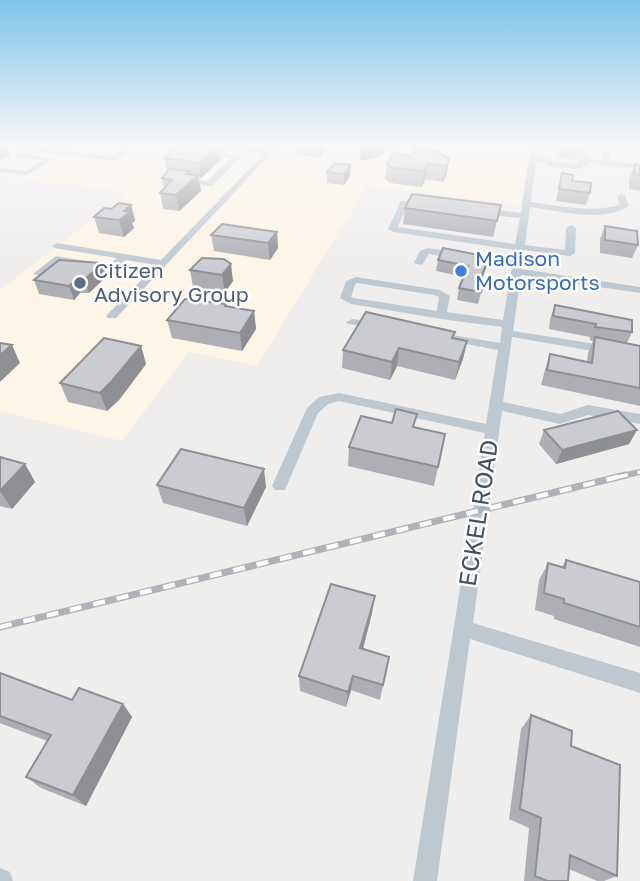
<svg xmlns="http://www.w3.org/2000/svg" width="640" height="881" viewBox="0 0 640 881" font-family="'Golos Text',sans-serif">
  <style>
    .commercial { fill: #fdf5e5 }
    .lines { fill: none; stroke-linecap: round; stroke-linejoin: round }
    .minor { fill: #bdc8d0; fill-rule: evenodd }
    .rail-far1-casing { stroke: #afb3b8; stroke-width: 6 }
    .rail-casing { stroke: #afb3b8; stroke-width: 7 }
    .rail-far1 { stroke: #fff; stroke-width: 3.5; stroke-dasharray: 10; stroke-linecap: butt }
    .rail { stroke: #fff; stroke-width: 4.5; stroke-dasharray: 12; stroke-linecap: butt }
    .wall { fill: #aeafb5 }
    .shaded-wall { fill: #8d8f93 }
    .building { fill: #caccd2; stroke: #8d8f93; stroke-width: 2 }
    .shop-dot { fill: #3f7fe0; stroke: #fff; stroke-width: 2.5 }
    .service-dot { fill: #5c6f8a; stroke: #fff; stroke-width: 2.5 }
    .labels { text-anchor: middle; stroke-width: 5; stroke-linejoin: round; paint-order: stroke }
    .far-shop-label { font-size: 21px; fill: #366cbe; stroke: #fff; text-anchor: start }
    .far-service-label { font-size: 21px; fill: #4e5e75; stroke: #fff; text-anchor: start }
    .street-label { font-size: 24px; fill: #45515c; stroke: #fff }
  </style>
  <rect width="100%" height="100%" fill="#f0eded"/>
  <!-- commercial -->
  <path class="commercial" d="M0,145H529L521,206L367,186L257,366L189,352L122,441L0,411V290L128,192L0,176Z"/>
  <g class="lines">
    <!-- minor -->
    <path class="minor" d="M238,145L268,150L272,145H279L116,318H108L106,316L156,265L126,260L111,271L58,262L42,276L33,274L56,256L109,265L117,258L54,248L52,246L57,243L161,260L264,154L235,151Z
      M531,145H538L537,157L549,158L551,162L576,164L579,161V145H587V159L602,160L601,145H609L610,161L640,165V169L590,163L579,169L549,166L544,162L536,161L531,202C560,206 591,213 620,205L617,196L621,194L625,196L629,206C602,223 560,211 530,207L525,245L565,250L566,228L571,225L576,228L575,253L570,256L524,250L521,269L640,287V293L521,275L513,331L640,351V359L512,337L503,402L560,414L588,405L640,414V424L588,415L560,424L502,411L473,623L640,673V693L470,639L437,881H413L485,433L339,401L328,404L318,413L285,490H275L272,486L307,408L319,397L339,393L486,424L498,350L440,339L434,336L440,333L500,343L502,327L441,319L351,304L340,298L346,281L356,277L440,290L450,296L447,312L503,320L512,267L429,254L422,265L414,263L420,251L428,248L513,261L515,250L393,232L388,229L401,201L424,200L427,201V205L407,206L398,227L515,244L520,218L483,214L479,211L483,208L521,213ZM357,283L434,295L439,297L437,311L354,298L351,297L355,285Z
      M21,146L113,157L121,150L128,152L115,161L26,150L23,153L54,159L27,175L0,172V168L26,171L43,160L15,157Z
      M205,151L241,157L212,186L177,182L176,180L180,178L207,181L231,158L205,155Z
      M352,319L375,322L381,325L375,328L348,324L346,322Z
      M0,868L10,872L13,881H0Z"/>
    <!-- rail-far1 casing -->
    <g class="rail-far1-casing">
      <path id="rail-far1" d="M618,477L640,472"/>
    </g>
    <!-- rail casing -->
    <g class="rail-casing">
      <path id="rail" d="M0,627L626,475"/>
    </g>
    <!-- rail-far1 -->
    <use href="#rail-far1" class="rail-far1"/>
    <!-- rail -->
    <use href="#rail" class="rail"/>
  </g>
  <!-- wall -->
  <path class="wall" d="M180,145H228L221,151H219L220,160L201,178L199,177L201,191L179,211L163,209L160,193L164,189L162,178L167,172L164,158Z
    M298,145H330L320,157L298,155Z
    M559,145H580L576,160L557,157Z
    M410,157L449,159L447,173L443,182L425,179L422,187L390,183L385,179L387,164Z
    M335,163L350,176L344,185L327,183V172Z
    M635,164L640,165V191L629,189V179Z
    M562,173L590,193L586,205L556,201Z
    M131,205L135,221L132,223L134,228L124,237L99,233L94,217L111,209Z
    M501,205L493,237L403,224L405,208Z
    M605,226L638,245L632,258L600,253V239Z
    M277,232L278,248L270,260L214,251L211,235Z
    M202,258L233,281L225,292L193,287L190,270Z
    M438,260L486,268L481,280L484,281L478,304L457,300L459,288L464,277L436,271Z
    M107,276L89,293H80L74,300L39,294L34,280Z
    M226,304V307L254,311L256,329L242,351L172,338L167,320Z
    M555,305L632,332L627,343L640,346V406L541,385L545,370L550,354L587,362L588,353L593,341L590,340V337L549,329L550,319Z
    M454,338L467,341L463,359L455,380L397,366L390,380L342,368L343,350Z
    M141,346L146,364L119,400L107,411L68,402L60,383Z
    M415,427L445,434L434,486L348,466L349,447Z
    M544,430H637L629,444L556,464L539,444Z
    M0,457L25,464L35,482L12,509L0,506Z
    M157,485L266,487L247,526L163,503Z
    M566,560L640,582V647L554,619V616L535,610L539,580L548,563L562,567Z
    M372,613L363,649L389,657L380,700L351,690L346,707L300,691L299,676Z
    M0,673L72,700L123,704L132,717L86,806L41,788L26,777L47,741L0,723Z
    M531,715L571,746L617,876L604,881H597L569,869L568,881H524L529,828L509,819L521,729Z"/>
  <!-- shaded-wall -->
  <path class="shaded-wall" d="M0,145H6L10,156L0,159Z
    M221,145H228L221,151Z
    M321,145H330L320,157V146Z
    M367,145H388L381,156L360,161L361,147Z
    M218,146L220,160L201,178L199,163Z
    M449,159L447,173L443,182L446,166Z
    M427,164L425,179L422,187L424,171Z
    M351,165L350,176L344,185V174Z
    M190,171L191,182L198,175L201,191L179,211L176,195L186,174Z
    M131,205L135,221L132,223L134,228L124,237L119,220L124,211Z
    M277,232L278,248L270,260L268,243Z
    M489,257L486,268L477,292L480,280Z
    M103,263L107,276L89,293L84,280Z
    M231,264L233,281L225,292L222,275Z
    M76,280L80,293L74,300L69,286Z
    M254,311L256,329L242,351L240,333Z
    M467,341L463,359L455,380L459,362Z
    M12,345L20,363L0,382V355Z
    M141,346L146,364L119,400L107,411L100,393Z
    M399,348L397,366L390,380L392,362Z
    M637,430L629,444L556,464L562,450Z
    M25,464L35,482L12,509L0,491Z
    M264,469L266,487L247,526L244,508Z
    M375,596L372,613L359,664L360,648Z
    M353,676L351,690L346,707L348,692Z
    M123,704L132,717L86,806L73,795Z"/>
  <!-- building -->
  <path class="building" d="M180,145H216L218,146L199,163L164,158Z
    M560,145H580L579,149L560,146Z
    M415,149L436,151L449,159L446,166L427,164L424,171L391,168L387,164L394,152L410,157Z
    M335,163L351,165L344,174L327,172Z
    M635,164L640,165V175L634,174Z
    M170,169L190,171L186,174L198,175L176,195L160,193L172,180L162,178Z
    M562,173L573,175L572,181L591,183L590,193L559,189Z
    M412,194L501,205L497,221L405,208Z
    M119,203L131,205L124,211L130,212L119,220L94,217L104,208L111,209Z
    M222,224L277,232L268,243L211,235Z
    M605,226L637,231L638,245L605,240Z
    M443,248L489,257L480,280L484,281L481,292L459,288L468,266L438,260Z
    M202,258L224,259L231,264L222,275L190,270Z
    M59,260L103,263L84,280H76L69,286L34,280Z
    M185,299L226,304L225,306L254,311L240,333L167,320Z
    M555,305L632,320V332L595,327L596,324L553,316Z
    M366,312L455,332L452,338L467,341L459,362L399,348L392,362L343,350Z
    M595,337L640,346V388L547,370L550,354L592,363Z
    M104,338L141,346L112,381L100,393L60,383Z
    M0,343L12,345L0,355Z
    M396,409L417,414L413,427L445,434L438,467L349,447L361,416L392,423Z
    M618,411L637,430L562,450L544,430Z
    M181,449L264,469L244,508L157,485Z
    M0,457L25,464L0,491Z
    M566,560L640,582V627L564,603V599L544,593L548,563L565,568Z
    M331,584L375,596L360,648L389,657L383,685L353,676L348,692L299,676Z
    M0,673L72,700L79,688L123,704L73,795L26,777L51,735L0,716Z
    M531,715L572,731L571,746L620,765L617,876L570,855L568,881H547L535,876L541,818L520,809Z"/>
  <!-- sky -->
  <linearGradient id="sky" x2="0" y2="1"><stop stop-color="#7fc4eb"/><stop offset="0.54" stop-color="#f8f7f7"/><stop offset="1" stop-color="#f8f7f7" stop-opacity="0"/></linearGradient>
  <rect width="640" height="269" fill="url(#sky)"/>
  <!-- markers -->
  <circle class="shop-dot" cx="461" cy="271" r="7"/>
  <circle class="service-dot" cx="80" cy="283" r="7"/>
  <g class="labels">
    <!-- far-shop labels -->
    <g class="far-shop-label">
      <text x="475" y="266">Madison<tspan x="475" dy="24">Motorsports</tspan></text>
    </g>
    <!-- far-service labels -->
    <g class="far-service-label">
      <text x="94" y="278">Citizen<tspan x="94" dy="24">Advisory Group</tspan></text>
    </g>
    <!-- street labels -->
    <g class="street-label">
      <text transform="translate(479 513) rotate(-81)" y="8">ECKEL ROAD</text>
    </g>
  </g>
</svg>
